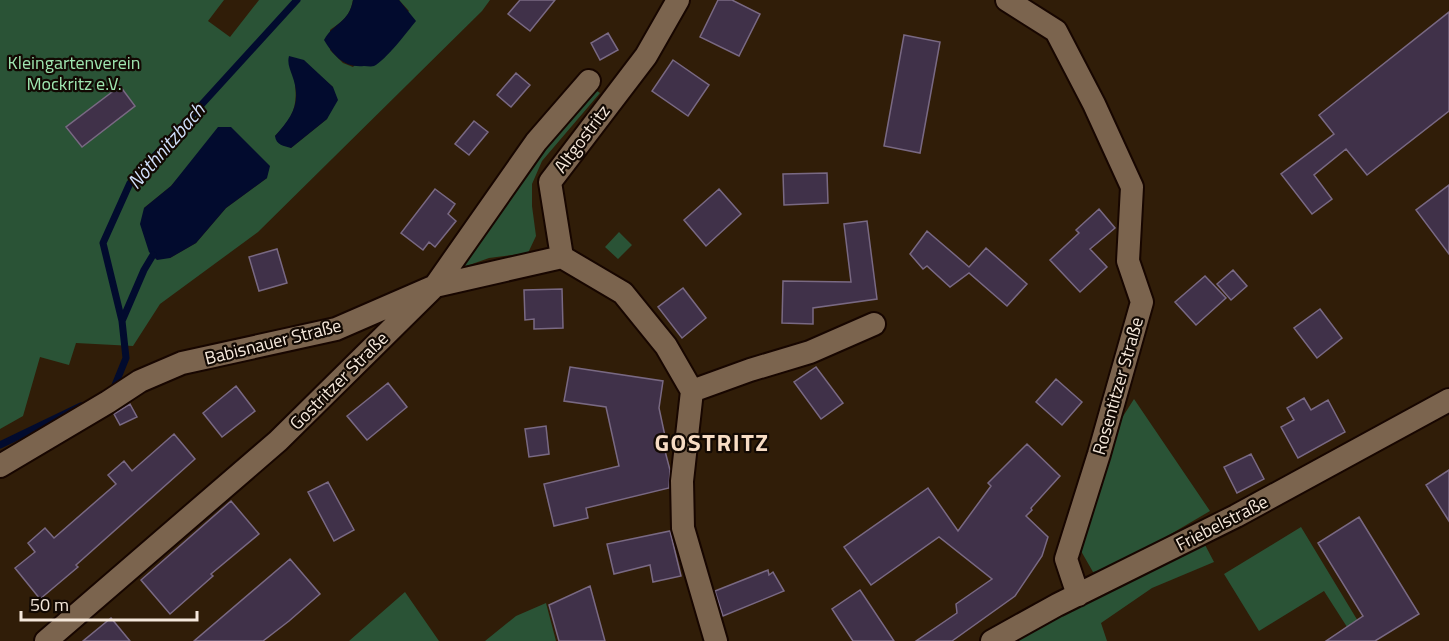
<svg xmlns="http://www.w3.org/2000/svg" width="1449" height="641" viewBox="0 0 1449 641" font-family="'Titillium Web',sans-serif">
  <style>
    .green { fill: #2a5336; fill-rule: evenodd }
    .water { fill: #020b2e }
    .lines { fill: none; stroke-linecap: round; stroke-linejoin: round }
    .stream { stroke: #020b2e; stroke-width: 7 }
    .building { fill: #403149; stroke: #796983; stroke-width: 1.5 }
    .street-casing { stroke: #170600; stroke-width: 26 }
    .street { stroke: #7b644e; stroke-width: 22 }
    .labels { text-anchor: middle; stroke-width: 4.5; stroke-linejoin: round; paint-order: stroke }
    .park-label { font-size: 18px; fill: #9fe6b0; stroke: #120903 }
    .street-label { font-size: 18px; fill: #f5e8db; stroke: #120903 }
    .water-label { font-size: 20px; font-style: italic; fill: #d0defa; stroke: #120903 }
    .district-label { font-size: 24px; font-weight: bold; letter-spacing: 1.5px; fill: #f7dcc4; stroke: #120903 }
  </style>
  <rect width="100%" height="100%" fill="#301d08"/>
  <!-- green -->
  <path class="green" d="M0,0H224L208,21L230,37L259,0H353C350,16 343,21 330,30V50L343,63L353,67L409,11L399,0H490L482,11L258,232L160,304L133,346L76,343L69,365L40,357L23,416L0,429ZM320,76L333,87L327,119L291,148L275,136C291,119 298,109 295,84ZM186,169L267,178L226,208L196,243L170,258L144,208L171,186Z
    M597,91L600,93L542,161L532,184V206L536,236L528,253L489,258L458,269L534,157Z
    M619,232L632,245L618,259L605,247Z
    M1134,399L1210,511L1113,568L1093,572L1081,551L1099,454Z
    M1301,527L1370,641H1356L1324,591L1259,631L1224,574Z
    M1203,541L1214,562L1152,588L1101,623L1107,641H1014Z
    M405,592L439,641H349Z
    M546,603L556,641H485L516,616Z"/>
  <!-- water -->
  <path class="water" d="M353,0H399L416,21C407,32 386,60 374,66C371,67 367,66 364,66C344,68 334,56 324,40C334,22 349,23 353,0Z
    M289,56L304,60L333,87L338,100L327,119L291,148C284,146 276,145 275,136C293,116 302,102 292,75C290,69 287,63 289,56Z
    M218,127H231L270,166L267,178L226,208L196,243L170,258L157,260L149,252L140,224L144,208L171,186Z"/>
  <g class="lines">
    <!-- stream -->
    <path class="stream" d="M122,321L103,243L130,183L297,0
      M113,390L126,358L122,321L144,270L153,255
      M0,445L81,406"/>
  </g>
  <!-- building -->
  <path class="building" d="M520,0H555L530,31L508,14Z
    M718,0H732L760,14L739,56L700,37Z
    M1449,12V111L1367,175L1346,149L1314,175L1332,199L1312,214L1281,174L1334,134L1319,115Z
    M608,33L618,50L600,60L591,43Z
    M904,35L940,42L920,153L884,146Z
    M673,60L709,85L688,116L652,91Z
    M516,73L530,85L511,107L497,95Z
    M120,86L135,106L82,147L66,127Z
    M474,121L488,132L469,155L455,144Z
    M827,173L828,203L784,205L783,174Z
    M1449,185V254L1416,210Z
    M435,189L455,204L448,214L456,221L435,247L429,242L423,250L401,233Z
    M719,189L741,214L706,246L684,220Z
    M1099,209L1115,228L1090,249L1107,267L1080,292L1050,260L1079,233L1076,230Z
    M867,221L877,299L813,308V324L782,323L783,281L851,282L844,224Z
    M927,231L969,267L986,248L1027,284L1007,306L969,273L950,287L927,266L923,269L910,254Z
    M277,249L287,283L259,291L249,257Z
    M1233,270L1247,286L1231,300L1217,284Z
    M1205,276L1226,298L1196,325L1175,302Z
    M683,288L706,318L682,338L658,307Z
    M562,289L563,328L534,329V319L525,320L524,290Z
    M1320,309L1342,338L1317,358L1294,328Z
    M570,367L663,381L659,408L668,450L665,451L670,470L669,488L586,508L588,518L554,526L544,484L619,466L606,407L564,401Z
    M816,367L843,403L821,419L794,382Z
    M1056,379L1082,402L1062,425L1036,402Z
    M388,383L407,407L367,440L347,416Z
    M236,386L255,411L222,437L203,413Z
    M1304,398L1311,410L1328,400L1345,432L1298,458L1281,427L1294,420L1287,408Z
    M130,404L137,417L120,425L114,414Z
    M546,426L549,454L529,457L525,429Z
    M174,434L195,459L76,565L78,567L40,599L15,568L35,552L28,543L45,528L54,538L116,484L108,475L124,461L132,471Z
    M1027,444L1060,476L1031,508L1032,510L1026,516L1048,537L1042,556L1015,596L952,641H916L957,613L956,604L992,579L939,537L871,585L844,547L928,488L958,531L991,486L988,483Z
    M1251,454L1264,479L1237,493L1224,467Z
    M1449,470V521L1426,485Z
    M328,482L354,530L334,541L308,492Z
    M231,501L259,534L211,574L213,576L170,614L141,580Z
    M1359,517L1419,614L1375,641H1326L1363,616L1318,543Z
    M670,531L681,576L653,582L650,565L614,574L607,544Z
    M290,559L320,594L289,621L263,641H194Z
    M768,570L769,575L773,572L784,591L723,616L715,591Z
    M590,586L605,641H559L549,605Z
    M860,590L894,641H853L832,609Z
    M111,618L130,641H83Z"/>
  <g class="lines">
    <!-- street casing -->
    <g class="street-casing">
      <path id="street" d="M678,0L646,56L550,182L562,257L623,293L666,346L692,391L682,481L683,528L716,641
        M1007,0L1056,31L1094,104L1132,187L1128,261L1142,302L1099,454L1066,559L1078,595
        M692,391L750,370L810,352L874,324
        M0,466L108,402L140,381L182,363L336,329L435,286L562,257
        M46,641L278,441L435,286L536,142L589,81
        M992,641L1057,605L1236,516L1449,400"/>
    </g>
    <!-- street -->
    <use href="#street" class="street"/>
  </g>
  <g class="labels">
    <!-- park labels -->
    <g class="park-label">
      <text x="74" y="69">Kleingartenverein<tspan x="74" dy="21">Mockritz e.V.</tspan></text>
    </g>
    <!-- street labels -->
    <g class="street-label">
      <text transform="translate(582 139) rotate(-53)" y="6">Altgostritz</text>
      <text transform="translate(273 342) rotate(-14)" y="6">Babisnauer Straße</text>
      <text transform="translate(339 381) rotate(-45)" y="6">Gostritzer Straße</text>
      <text transform="translate(1118 386) rotate(-74)" y="6">Rosentitzer Straße</text>
      <text transform="translate(1222 523) rotate(-27)" y="6">Friebelstraße</text>
    </g>
    <!-- water labels -->
    <g class="water-label">
      <text transform="translate(166 146) rotate(-49)" y="7">Nöthnitzbach</text>
    </g>
    <!-- district labels -->
    <g class="district-label">
      <text x="712" y="451">GOSTRITZ</text>
    </g>
  </g>
  <!-- scale -->
  <path d="M21 611v9h176v-9" fill="none" stroke="#f5e8db" stroke-width="3"/>
  <text x="30" y="611" font-size="18" fill="#f5e8db" stroke="#120903" stroke-width="4.5" paint-order="stroke">50 m</text>
</svg>
